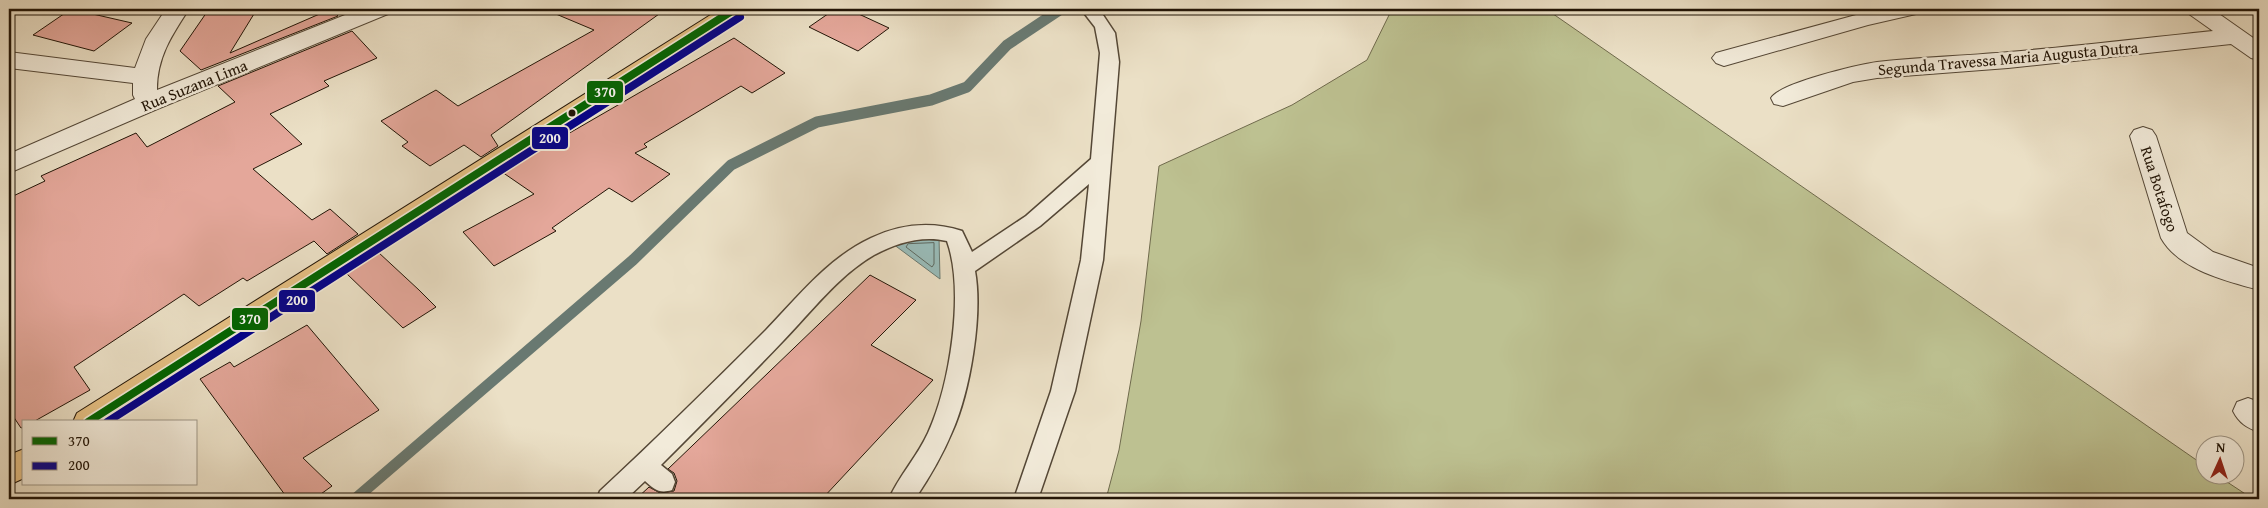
<svg xmlns="http://www.w3.org/2000/svg" width="2268" height="508" viewBox="0 0 2268 508" font-family="'Gentium Book Plus',serif">
  <style>
    .green { fill: #bdc191; stroke: #6f6a4c }
    .water { fill: #99bcb9; stroke: #697971 }
    .lines { fill: none; stroke-linecap: round; stroke-linejoin: round }
    .shore { stroke: #5d6860; stroke-width: 1 }
    .stream { stroke: #697971; stroke-width: 11 }
    .building { fill: #e4a79a; stroke: #211406 }
    .service-casing { stroke: #544736; stroke-width: 3 }
    .minor-casing { stroke: #544736; stroke-width: 2 }
    .primary-casing { stroke: #211406; stroke-width: 2 }
    .service { fill: #f2ebda; fill-rule: evenodd }
    .minor { fill: #f2ebda; fill-rule: evenodd }
    .primary { fill: #e6c083; fill-rule: evenodd }
    .bus-1-casing { stroke: #f2ebda; stroke-width: 11 }
    .bus-2-casing { stroke: #f2ebda; stroke-width: 11 }
    .bus-1 { stroke: #006400; stroke-width: 8 }
    .bus-2 { stroke: #00008b; stroke-width: 8 }
    .bus-dot { fill: #211406; stroke: #f2ebda; stroke-width: 2 }
    .labels { text-anchor: middle; stroke-width: 5; stroke-linejoin: round; paint-order: stroke }
    .street-label { font-size: 16px; fill: #211406; stroke: #f2ebda }
    .line-badge { stroke: #f2ebda; stroke-width: 2 }
    .badge-label { font-size: 14px; text-anchor: middle; font-weight: bold; fill: #fff }
  </style>
  <rect width="100%" height="100%" fill="#ebe0c6"/>
  <filter id="stains"><feTurbulence type="fractalNoise" baseFrequency=".004" numOctaves="4"/><feColorMatrix values="0 0 0 0 .2 0 0 0 0 .09 0 0 0 0 .02 0 0 0 .5 -.17"/></filter>
  <radialGradient id="worn" r=".72"><stop offset=".6" stop-color="#630" stop-opacity="0"/><stop offset="1" stop-color="#630" stop-opacity=".3"/></radialGradient>
  <!-- green -->
  <path class="green" d="M1392,9H1546L2205,466L2206,476H2218L2253,499H1106L1119,450L1141,321L1159,166L1292,105L1367,60Z"/>
  <!-- water -->
  <path class="water" d="M939,237L940,279L893,244L907,239Z"/>
  <g class="lines">
    <!-- shore -->
    <path class="shore" d="M934,243V264L932,267L906,247L908,244Z"/>
    <!-- stream -->
    <path class="stream" d="M355,499L633,260L731,165L817,122L931,100L967,87L1007,45L1061,9"/>
  </g>
  <!-- building -->
  <path class="building" d="M71,9L132,23L94,51L33,35Z
    M209,9H257L230,53L331,9L338,16L201,70L180,51Z
    M544,9H666L491,135L498,146L481,157L464,145L430,166L402,146L408,142L381,121L436,90L458,106L594,30Z
    M835,9H848L889,28L858,51L809,27Z
    M352,31L377,58L324,81L329,86L270,114L302,144L253,169L312,220L330,209L358,234L327,254L314,241L247,281L243,278L199,306L184,294L74,367L90,390L33,422H24V427L21,428L9,410V198L45,181L41,176L136,133L147,147L235,102L218,86Z
    M734,38L785,73L752,93L741,86L644,144L647,147L635,153L670,174L632,202L609,188L552,228L556,231L494,266L463,232L534,194L502,172Z
    M378,252L419,290L436,307L403,328L346,273Z
    M870,275L916,300L871,345L933,380L822,499H636L649,487L660,493L674,491L677,481L674,473L668,469Z
    M307,325L379,410L303,458L332,486L314,499H288L200,379L230,362L234,367Z"/>
  <g class="lines">
    <!-- service casing -->
    <g class="service-casing">
      <path id="service" d="M1081,9H1099L1115,33L1119,62L1103,260L1075,391L1038,499H1014L1051,391L1081,260L1089,184L1040,226L975,271C983,315 970,392 952,432C942,456 929,478 915,499H889C899,476 917,457 928,433C950,385 965,291 947,241C922,235 896,243 874,255C838,276 812,311 783,341C743,383 702,424 661,465L672,474L675,482L672,490C659,494 654,489 645,481L626,499H597L600,491C656,439 711,385 766,330C798,297 828,258 871,238C901,224 931,221 962,231L972,252L1026,216L1091,159L1100,53L1095,27Z"/>
    </g>
    <!-- minor casing -->
    <g class="minor-casing">
      <path id="minor" d="M166,9H189C172,35 157,57 157,90L360,9H391L388,14L155,110L9,173V154L135,99L133,95V83L9,68V52L135,68L146,39Z
        M1878,9H1919L1916,14L1868,25L1724,66L1716,63L1712,58L1716,53Z
        M2186,9H2212L2259,42V60L2251,58L2231,44L2008,68L1877,78L1853,82L1783,106L1774,104L1771,98C1780,83 1857,65 1877,62C1921,57 1965,56 2009,52C2077,46 2145,38 2213,31L2189,14Z
        M2143,127L2152,130L2156,136L2187,233L2213,252L2259,268V290C2227,281 2179,270 2161,238L2130,136L2134,130Z
        M2248,398L2259,402V432C2247,428 2239,423 2233,411L2237,402Z"/>
    </g>
    <!-- primary casing -->
    <g class="primary-casing">
      <path id="primary" d="M720,9H746L743,14L113,422H73L77,413Z
        M24,449V478L9,485V455Z"/>
    </g>
    <!-- service -->
    <use href="#service" class="service"/>
    <!-- minor -->
    <use href="#minor" class="minor"/>
    <!-- primary -->
    <use href="#primary" class="primary"/>
    <!-- bus-1 casing -->
    <g class="bus-1-casing">
      <path id="bus-1" d="M88,422L735,9"/>
    </g>
    <!-- bus-2 casing -->
    <g class="bus-2-casing">
      <path id="bus-2" d="M107,422L740,17"/>
    </g>
    <!-- bus-1 -->
    <use href="#bus-1" class="bus-1"/>
    <!-- bus-2 -->
    <use href="#bus-2" class="bus-2"/>
  </g>
  <!-- markers -->
  <circle class="bus-dot" cx="572" cy="113" r="4.5"/>
  <g class="labels">
    <!-- street labels -->
    <g class="street-label">
      <text transform="translate(2008 58) rotate(-5)" y="6">Segunda Travessa Maria Augusta Dutra</text>
      <text transform="translate(194 85) rotate(-22)" y="6">Rua Suzana Lima</text>
      <text transform="translate(2160 189) rotate(72)" y="6">Rua Botafogo</text>
    </g>
  </g>
  <g class="line-badge">
    <rect x="586" y="80" width="38" height="24" rx="5" fill="#006400"/>
    <rect x="531" y="126" width="38" height="24" rx="5" fill="#00008b"/>
    <rect x="278" y="289" width="38" height="24" rx="5" fill="#00008b"/>
    <rect x="231" y="307" width="38" height="24" rx="5" fill="#006400"/>
  </g>
  <g class="badge-label">
    <text x="605" y="97">370</text>
    <text x="550" y="143">200</text>
    <text x="297" y="305">200</text>
    <text x="250" y="324">370</text>
  </g>
  <!-- margin -->
  <rect width="2268" height="508" fill="none" stroke="#ebe0c6" stroke-width="30"/>
  <rect x="10" y="10" width="2248" height="488" fill="none" stroke="#211406" stroke-width="2.5"/>
  <rect x="15" y="15" width="2238" height="478" fill="none" stroke="#211406"/>
  <!-- legend -->
  <rect x="22" y="420" width="175" height="65" fill="#f2ebda" stroke="#9e9585"/>
  <rect x="32" y="437" width="25" height="8" fill="#006400" stroke="#9e9585"/>
  <text x="68" y="446" font-size="15" fill="#211406">370</text>
  <rect x="32" y="462" width="25" height="8" fill="#00008b" stroke="#9e9585"/>
  <text x="68" y="470" font-size="15" fill="#211406">200</text>
  <!-- north arrow -->
  <g transform="translate(2220 460) rotate(3)"><circle r="24" fill="#f2ebda" stroke="#9e9585"/>
  <path d="M0-4L9 19L0 12L-9 19Z" fill="#8f2418"/>
  <text y="-8" font-size="14" font-weight="bold" text-anchor="middle" fill="#211406">N</text>
  </g>
  <rect width="100%" height="100%" filter="url(#stains)"/>
  <rect width="100%" height="100%" fill="url(#worn)"/>
</svg>
